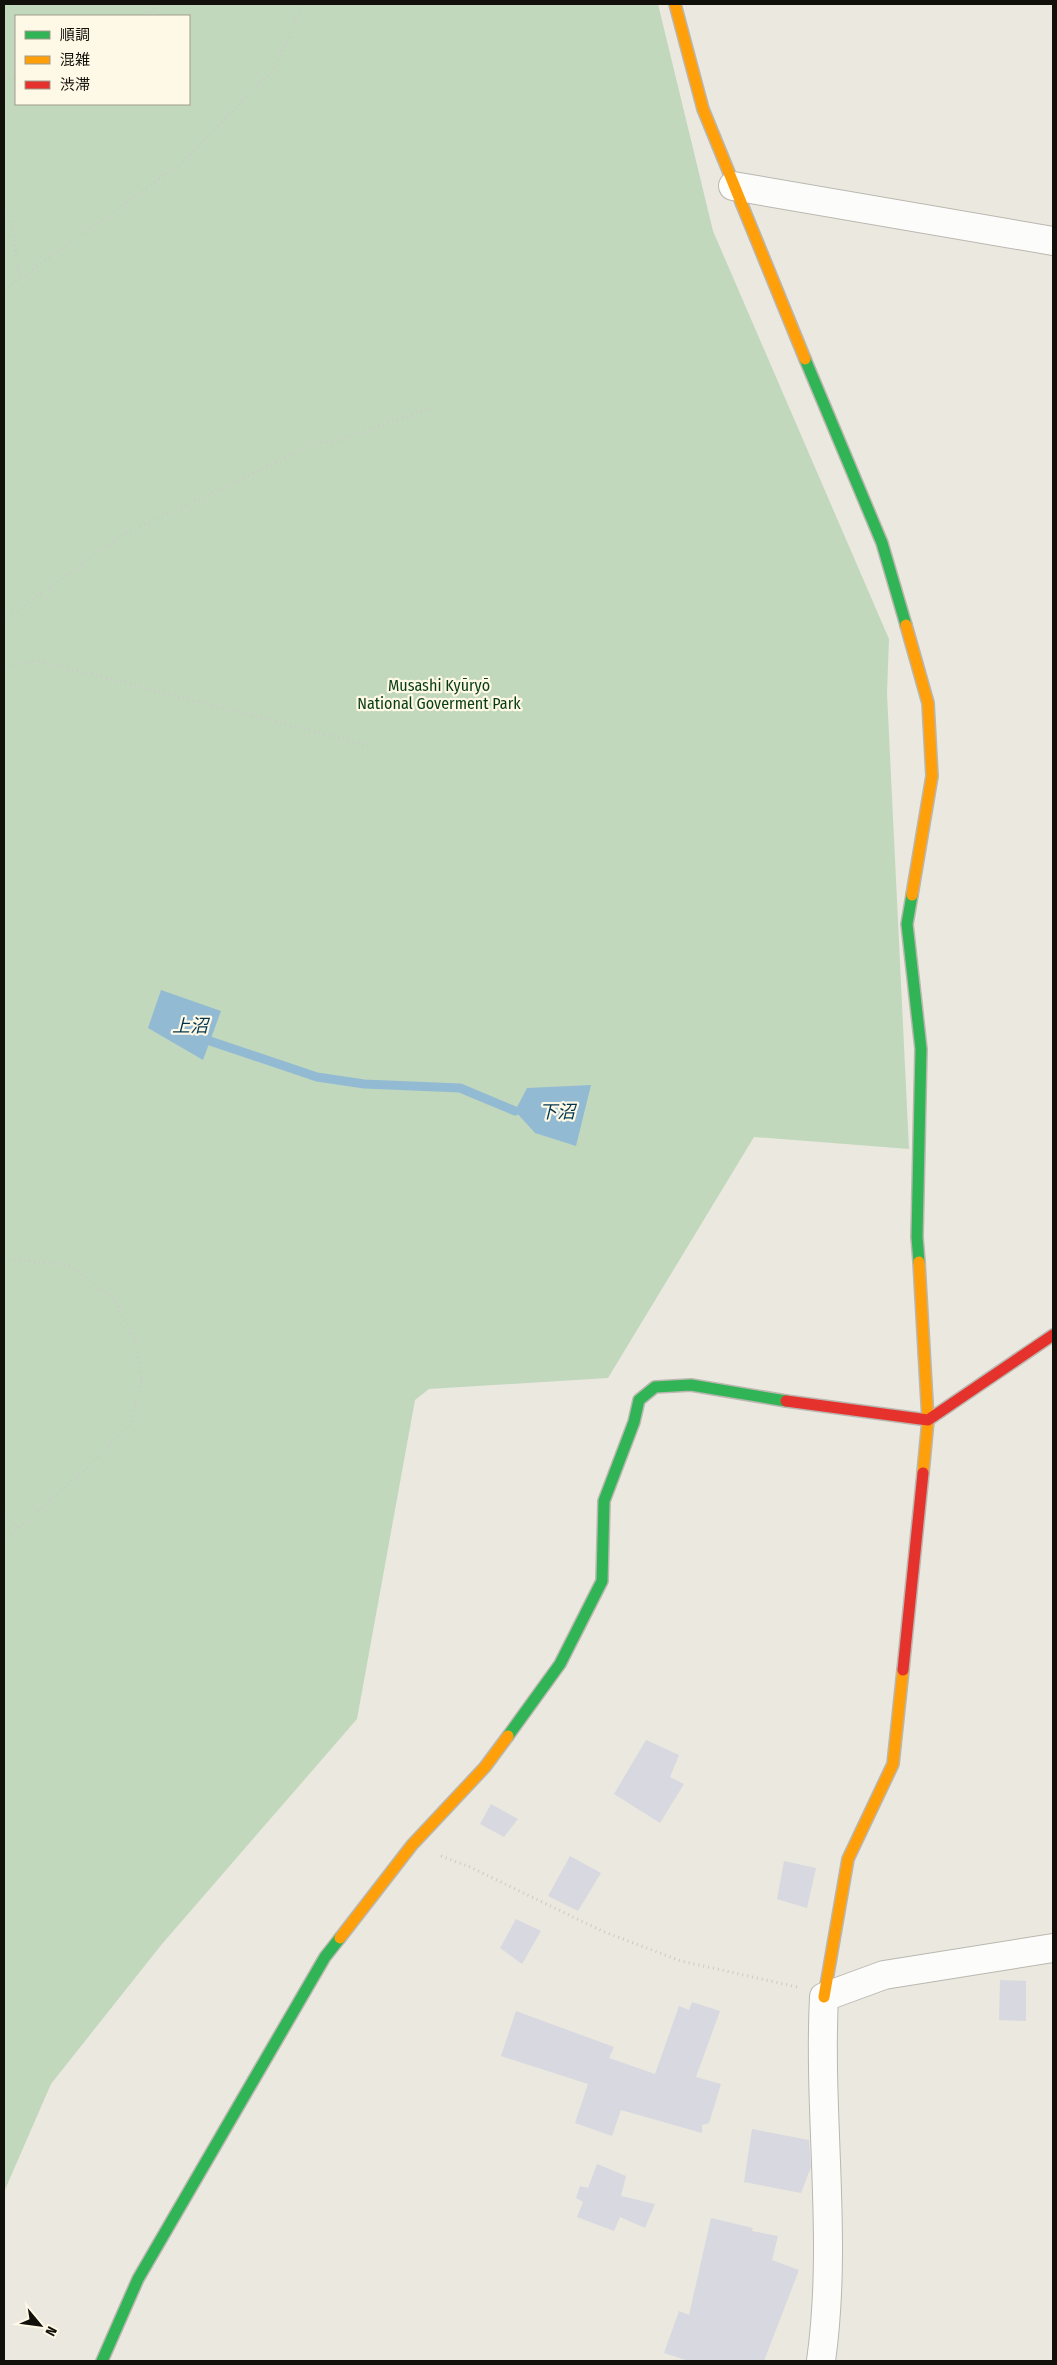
<svg xmlns="http://www.w3.org/2000/svg" width="1057" height="2365" viewBox="0 0 1057 2365" font-family="'Fira Sans Condensed','Noto Sans JP',sans-serif">
  <style>
    .green { fill: #c2d8bd; fill-rule: evenodd }
    .water { fill: #92bbd3 }
    .lines { fill: none; stroke-linecap: round; stroke-linejoin: round }
    .stream { stroke: #92bbd3; stroke-width: 9 }
    .building { fill: #d8d8e0 }
    .street-casing { stroke: #bab7b0; stroke-width: 30 }
    .fast-casing { stroke: #bab7b0; stroke-width: 14 }
    .slow-casing { stroke: #bab7b0; stroke-width: 14 }
    .jam-casing { stroke: #bab7b0; stroke-width: 14 }
    .path { stroke: #cacac7; stroke-width: 3; stroke-dasharray: 1 4; stroke-linecap: butt }
    .street { stroke: #fcfcfa; stroke-width: 28 }
    .fast { stroke: #30b455; stroke-width: 11 }
    .slow { stroke: #ff9f0a; stroke-width: 11 }
    .jam { stroke: #e5322d; stroke-width: 11 }
    .labels { text-anchor: middle; stroke-width: 4.5; stroke-linejoin: round; paint-order: stroke }
    .park-label { font-size: 16px; fill: #073d11; stroke: #fef8e6 }
    .water-label { font-size: 18px; font-style: italic; fill: #00344d; stroke: #fef8e6 }
  </style>
  <rect width="100%" height="100%" fill="#ebe8df"/>
  <!-- green -->
  <path class="green" d="M4,4H658L713,231L889,639L887,693L909,1149L754,1137L608,1378L429,1389L415,1400L357,1719L162,1944L51,2084L4,2192ZM16,16H189V104H16Z"/>
  <!-- water -->
  <path class="water" d="M161,990L221,1011L203,1060L148,1028Z
    M591,1085L576,1146L535,1133L515,1111L527,1088Z"/>
  <g class="lines">
    <!-- stream -->
    <path class="stream" d="M210,1041L317,1077L364,1084L460,1088L515,1111"/>
  </g>
  <!-- building -->
  <path class="building" d="M646,1740L679,1755L670,1777L684,1784L660,1823L614,1794Z
    M491,1804L518,1819L504,1837L480,1824Z
    M570,1856L601,1873L578,1911L548,1896Z
    M784,1861L816,1868L807,1908L777,1899Z
    M516,1919L541,1931L522,1964L500,1948Z
    M1000,1980L1026,1981V2021L999,2020Z
    M692,2002L720,2011L696,2077L721,2084L709,2123L702,2125V2133L621,2110L612,2136L575,2123L588,2084L501,2056L516,2011L614,2047L609,2058L655,2074L679,2006L689,2010Z
    M752,2129L809,2140L811,2167L801,2193L744,2182Z
    M597,2164L626,2176L621,2196L655,2204L645,2228L620,2217L614,2231L577,2217L583,2202L576,2198L580,2186L588,2188Z
    M711,2218L753,2228L752,2231L778,2236L772,2260L799,2270L764,2361H689L664,2353L679,2311L689,2315Z"/>
  <g class="lines">
    <!-- street casing -->
    <g class="street-casing">
      <path id="street" d="M733,186L1053,241
        M821,2361C838,2240 818,2118 824,1997L884,1975L1053,1948"/>
    </g>
    <!-- fast casing -->
    <g class="fast-casing">
      <path id="fast" d="M805,359L882,543L906,625
        M912,895L907,924L921,1049L917,1237L919,1262
        M508,1736L560,1664L602,1581L604,1501L634,1422L639,1400L655,1387L691,1385L786,1401
        M102,2361L138,2279L325,1957L340,1938"/>
    </g>
    <!-- slow casing -->
    <g class="slow-casing">
      <path id="slow" d="M675,4L703,109L805,359
        M906,625L928,703L932,776L912,895
        M919,1262L928,1420L923,1473
        M340,1938L412,1845L485,1767L508,1736
        M824,1997L848,1859L893,1764L903,1670"/>
    </g>
    <!-- jam casing -->
    <g class="jam-casing">
      <path id="jam" d="M786,1401L928,1420L1053,1335
        M903,1670L923,1473"/>
    </g>
    <!-- path -->
    <path class="path" d="M146,16L158,4
      M4,77L16,79
      M4,208L10,214L20,279
      M4,290L183,162L275,67L303,4
      M4,620L122,535L317,443L334,442L435,406
      M4,668L36,660L371,746
      M4,1259L68,1265L113,1297L134,1337L142,1379L131,1423L81,1473L4,1541
      M4,1512L18,1529
      M441,1856L470,1867L602,1931L681,1961L797,1987"/>
    <!-- street -->
    <use href="#street" class="street"/>
    <!-- fast -->
    <use href="#fast" class="fast"/>
    <!-- slow -->
    <use href="#slow" class="slow"/>
    <!-- jam -->
    <use href="#jam" class="jam"/>
  </g>
  <g class="labels">
    <!-- park labels -->
    <g class="park-label">
      <text x="439" y="691">Musashi Kyūryō<tspan x="439" dy="18">National Goverment Park</tspan></text>
    </g>
    <!-- water labels -->
    <g class="water-label">
      <text x="190" y="1032">上沼</text>
      <text x="557" y="1118">下沼</text>
    </g>
  </g>
  <!-- border -->
  <rect width="1057" height="2365" fill="none" stroke="#12100a" stroke-width="10"/>
  <!-- legend -->
  <rect x="15" y="15" width="175" height="90" fill="#fef8e6" stroke="#a09b8e"/>
  <rect x="25" y="31" width="25" height="8" fill="#30b455" stroke="#a09b8e"/>
  <text x="60" y="40" font-size="15" fill="#12100a">順調</text>
  <rect x="25" y="56" width="25" height="8" fill="#ff9f0a" stroke="#a09b8e"/>
  <text x="60" y="65" font-size="15" fill="#12100a">混雑</text>
  <rect x="25" y="81" width="25" height="8" fill="#e5322d" stroke="#a09b8e"/>
  <text x="60" y="90" font-size="15" fill="#12100a">渋滞</text>
  <!-- north arrow -->
  <g transform="translate(40 2325) rotate(119)" stroke="#fef8e6" stroke-width="4" paint-order="stroke">
  <path d="M0-4L9 19L0 12L-9 19Z" fill="#12100a"/>
  <text y="-8" font-size="14" font-weight="bold" text-anchor="middle" fill="#12100a">N</text>
  </g>
</svg>
